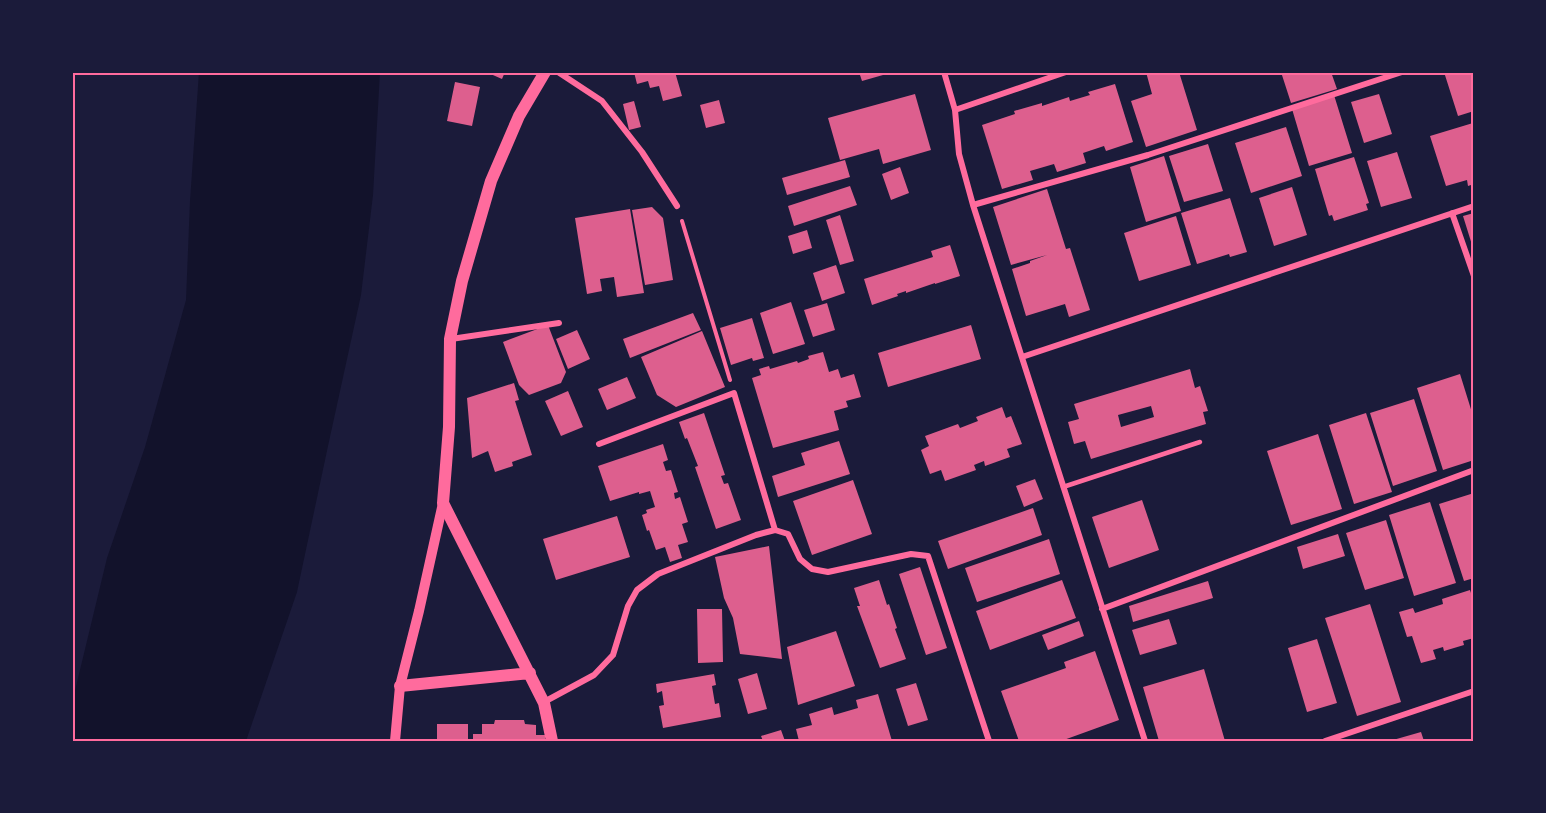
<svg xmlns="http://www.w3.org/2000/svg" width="1546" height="813" viewBox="0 0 1546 813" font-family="Commissioner,sans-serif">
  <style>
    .water { fill: #12122b }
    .building { fill: #dd5f8e; fill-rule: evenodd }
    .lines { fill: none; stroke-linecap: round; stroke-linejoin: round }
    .path { stroke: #ff6b9d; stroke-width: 4 }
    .service { stroke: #ff6b9d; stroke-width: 4.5 }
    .minor { stroke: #ff6b9d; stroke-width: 6 }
    .tertiary { stroke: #ff6b9d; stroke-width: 10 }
    .secondary { stroke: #ff6b9d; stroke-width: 12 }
    .neatline { fill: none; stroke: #ff6b9d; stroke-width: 2 }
  </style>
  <rect width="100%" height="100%" fill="#1b1b3a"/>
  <!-- water -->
  <path class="water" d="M199,72H380L373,195L361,295L328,446L297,592L246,741H72V703L107,558L145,447L186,300L190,201Z"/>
  <!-- building -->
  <path class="building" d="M486,72H505L502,79Z
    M634,72H675L682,96L663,101L659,86L650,88L648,81L637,84Z
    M859,72H890V73L862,81Z
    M1146,72H1179L1197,130L1146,147L1131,101L1152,94Z
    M1281,72H1331L1337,89L1291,103Z
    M1444,72H1474V111L1458,116Z
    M455,82L480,87L472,126L447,121Z
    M1115,84L1133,142L1106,151L1104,146L1083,153L1086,163L1057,172L1054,164L1030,171L1033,180L1002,189L982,125L1015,114L1014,111L1042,103V106L1069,97L1070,101L1090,95L1088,92Z
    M915,94L931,150L883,164L879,149L840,160L828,118Z
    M1379,94L1392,134L1364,143L1351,102Z
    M1334,95L1352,153L1309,166L1292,109Z
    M719,100L725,123L706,128L700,105Z
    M634,101L641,127L629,130L623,104Z
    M1473,123L1474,184L1468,186L1467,180L1446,186L1430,136Z
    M1286,127L1302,176L1251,193L1235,143Z
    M1208,144L1223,191L1184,202L1169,156Z
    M1397,152L1412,198L1381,207L1367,161Z
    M1164,156L1181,211L1146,222L1130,167Z
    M1354,157L1369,203L1366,204L1368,210L1334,221L1332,215L1329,216L1315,169Z
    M845,160L850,177L787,195L782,178Z
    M900,167L909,193L891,200L882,174Z
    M850,186L857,205L794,226L788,206Z
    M1292,187L1307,235L1274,246L1259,198Z
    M1047,189L1066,249L1070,248L1090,310L1069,317L1065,304L1026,316L1012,269L1030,263V261L1047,255L1011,265L993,207Z
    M1230,198L1247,252L1230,257L1229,254L1197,264L1181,213Z
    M652,207L663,218L673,280L645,285L632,210Z
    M630,209L644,293L617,297L614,277L600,279L602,291L587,294L575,218Z
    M1474,213V248H1473L1463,216Z
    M840,215L854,261L840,265L826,220Z
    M1176,216L1191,265L1139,281L1124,233Z
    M807,230L812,248L793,254L788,236Z
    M950,245L960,276L935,284V283L906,293V291L897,294L898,296L872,305L864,279L933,257L931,251Z
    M836,265L845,293L822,301L813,273Z
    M791,302L805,344L773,354L760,313Z
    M827,303L835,330L813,337L804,310Z
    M693,313L701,330L630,358L623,339Z
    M752,318L764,358L753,361L752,358L731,365L720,328Z
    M548,325L566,372L561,383L529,395L519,385L503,342Z
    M971,325L981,359L888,387L878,353Z
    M577,330L590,359L568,369L556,339Z
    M702,331L725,387L676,407L657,395L641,357Z
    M823,352L829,372L838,369L841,378L854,374L861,397L846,401L848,407L834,411L839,430L773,448L752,378L761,375L759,369L769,366L770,369L797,361L798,363L809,359L808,356Z
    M1190,369L1195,388L1200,386L1208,411L1203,412L1206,424L1091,459L1085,441L1074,444L1068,422L1079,419L1074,404ZM1151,406L1154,417L1121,427L1118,415Z
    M1460,374L1474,419V460L1443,470L1417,388Z
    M627,377L636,398L607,410L598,389Z
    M514,383L519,400L515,401L532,455L512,462L513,466L495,472L488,451L472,458L467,398Z
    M568,391L583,427L561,436L545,401Z
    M1414,399L1437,471L1393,486L1370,413Z
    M1002,407L1006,418L1011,416L1022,444L1007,449L1010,457L985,466L984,461L974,465L976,470L945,481L941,470L930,474L921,450L929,446L925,436L958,424L960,428L978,421L976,417Z
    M704,413L725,475L721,476L724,484L728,483L741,520L716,529L695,467L698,466L687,438L685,439L679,422Z
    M1366,413L1392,492L1354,504L1329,425Z
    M1318,434L1342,509L1291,525L1267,451Z
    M839,441L850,474L778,497L772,476L805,465L801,453Z
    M663,444L668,460L663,462L666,471L671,470L678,492L674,493L675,499L680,497L688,522L682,524L688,542L678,545L682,558L670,562L665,547L656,550L649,530L647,531L642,515L647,513L646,510L655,507L650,491L639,494V492L610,501L598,466Z
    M1035,479L1043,499L1024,507L1016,486Z
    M853,480L872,534L812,555L793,501Z
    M1474,493V578L1464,581L1439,504Z
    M1142,500L1159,550L1109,568L1092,517Z
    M1430,502L1456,583L1414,596L1389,515Z
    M1033,508L1042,535L948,569L938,541Z
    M617,516L630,557L556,580L543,539Z
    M1386,520L1404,578L1365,590L1346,533Z
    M1338,534L1345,556L1303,569L1297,547Z
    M1049,539L1060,574L977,602L965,568Z
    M769,546L782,659L740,654L733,618L724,598L715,557Z
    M920,567L947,648L926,655L899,574Z
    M879,580L887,605L889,604L897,628L895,629L906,659L880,668L857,606H860L854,588Z
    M1062,580L1076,618L990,650L976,611Z
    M1208,581L1213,598L1133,622L1129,606Z
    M1470,590L1472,596L1474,595V638L1463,641L1464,645L1444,651L1443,647L1433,650L1436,659L1421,663L1412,636L1407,637L1399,612L1413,608L1415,613L1443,604L1442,599Z
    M1370,604L1401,702L1357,716L1325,618Z
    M697,609H722L723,662L698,663Z
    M1169,619L1177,644L1140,655L1132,630Z
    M1079,621L1084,636L1048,650L1042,635Z
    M836,631L855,686L798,705L787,647Z
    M1317,639L1337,703L1307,712L1288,648Z
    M1095,651L1119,720L1061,741H1019L1001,691L1066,668L1064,662Z
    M1204,669L1225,741H1159L1143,687Z
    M757,673L767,709L748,714L738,679Z
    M714,674L716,685L712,686L715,704L719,703L721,717L663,728L659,706L664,705L662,691L657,693L656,684Z
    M916,683L928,720L908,726L896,689Z
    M878,694L892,741H799L796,729L812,725L809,714L832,707L834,715L858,708L856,700Z
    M495,720H524L525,724L536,725V735H545V741H473V734H482V724H494Z
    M437,724H468V741H437Z
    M781,730L785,741H763L761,736Z
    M1421,732L1424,741H1393V740Z"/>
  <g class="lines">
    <!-- path -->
    <path class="path" d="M682,221L730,380"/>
    <!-- service -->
    <path class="service" d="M1063,487L1200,442"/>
    <!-- minor -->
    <path class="minor" d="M558,72L602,101L642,152L677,206
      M944,72L955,110L959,154L973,205L1145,741
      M955,110L1066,72
      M973,205L1148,155L1402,72
      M1452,213L1474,276
      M451,339L559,323
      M1022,357L1474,206
      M599,444L734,393L775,530
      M1102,609L1474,470
      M544,702L594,675L613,655L628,606L637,590L658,574L756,535L775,530L788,534L800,559L812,569L828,572L911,554L928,556L989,741
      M1325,741L1474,691"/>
    <!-- tertiary -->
    <path class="tertiary" d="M395,741L400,686L419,611L443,503"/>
    <!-- secondary -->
    <path class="secondary" d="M545,72L519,116L491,181L462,281L450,339L449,427L443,503L544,703L552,741
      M400,686L530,673"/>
  </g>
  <!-- border -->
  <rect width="1546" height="813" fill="none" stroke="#1b1b3a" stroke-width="147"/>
  <rect x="74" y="74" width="1398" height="666" class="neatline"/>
</svg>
